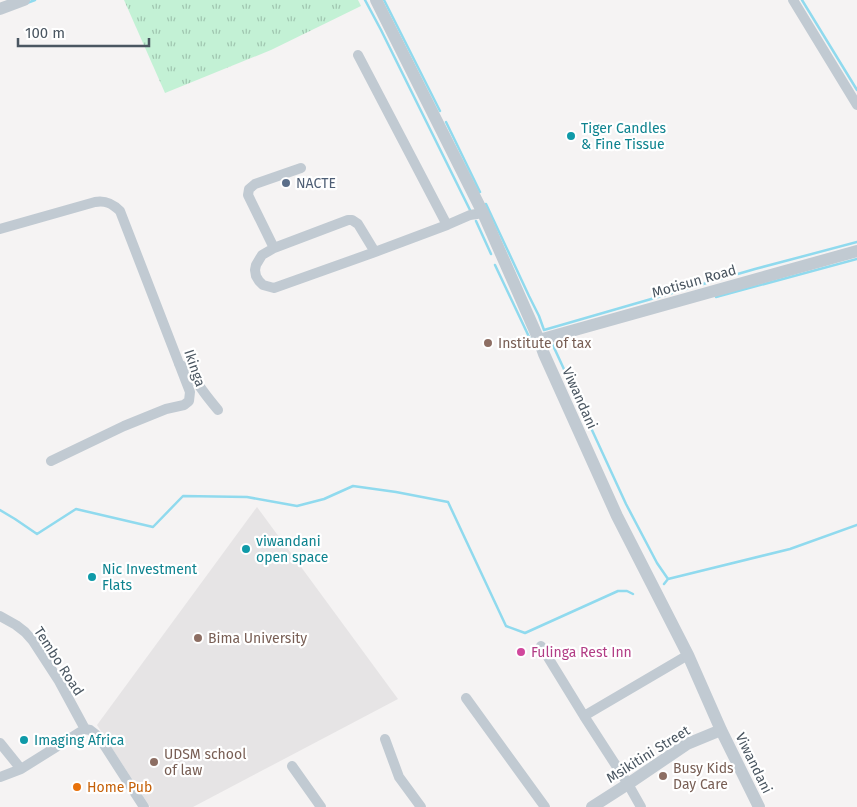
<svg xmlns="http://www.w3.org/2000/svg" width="857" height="807" viewBox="0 0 857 807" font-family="'Fira Sans',sans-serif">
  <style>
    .education { fill: #e6e4e5 }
    .grass { fill: url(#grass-tufts) }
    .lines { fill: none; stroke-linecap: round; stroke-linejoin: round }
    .stream { stroke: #90daee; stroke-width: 2.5 }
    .minor { stroke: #c1cad2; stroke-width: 10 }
    .tertiary { stroke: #c1cad2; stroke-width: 12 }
    .culture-dot { fill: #0f9aa8; stroke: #fff; stroke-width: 2 }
    .service-dot { fill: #5c6f8a; stroke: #fff; stroke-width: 2 }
    .education-dot { fill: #8d6e63; stroke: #fff; stroke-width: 2 }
    .hotel-dot { fill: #d1479c; stroke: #fff; stroke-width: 2 }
    .food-dot { fill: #e8710a; stroke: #fff; stroke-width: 2 }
    .labels { text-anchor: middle; stroke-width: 4.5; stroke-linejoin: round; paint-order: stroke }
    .culture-label { font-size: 14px; fill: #0d838f; stroke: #fff; text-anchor: start }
    .service-label { font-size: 14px; fill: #4e5e75; stroke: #fff; text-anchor: start }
    .street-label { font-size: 14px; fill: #4a5661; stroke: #fff }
    .education-label { font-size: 14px; fill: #785e54; stroke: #fff; text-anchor: start }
    .hotel-label { font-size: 14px; fill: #b23c85; stroke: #fff; text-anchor: start }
    .food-label { font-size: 14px; fill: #c56008; stroke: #fff; text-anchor: start }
  </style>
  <defs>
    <pattern id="grass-tufts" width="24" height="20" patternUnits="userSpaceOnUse" patternTransform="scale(1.25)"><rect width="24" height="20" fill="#c3f1d5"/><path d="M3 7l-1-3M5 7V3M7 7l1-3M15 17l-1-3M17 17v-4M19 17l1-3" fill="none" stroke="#a0c6b0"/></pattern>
  </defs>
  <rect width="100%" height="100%" fill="#f5f3f3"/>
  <!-- education -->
  <path class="education" d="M257,507L398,699L193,807H150L97,725Z"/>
  <!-- grass -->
  <path class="grass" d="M124,0H358L361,6L271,50L165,93Z"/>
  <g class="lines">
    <!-- stream -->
    <path class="stream" d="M365,0L381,30L470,210
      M384,0L440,111
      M802,0L857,90
      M27,3L35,0
      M446,122L480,192
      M486,204L529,296L539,316L544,330L755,269L857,242
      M476,221L491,254
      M495,265L531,341
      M716,297L857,259
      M551,341L626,504L657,563L668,579
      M0,510L15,519L37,534L76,509L153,527L183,496L247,497L297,506L324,499L353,486L396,492L448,502L506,626L525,633L618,591H627L633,594
      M664,584L668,579L790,549L857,525"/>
    <!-- minor -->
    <path class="minor" d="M793,0L857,105
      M358,55L447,225
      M0,229L95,202C105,200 112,203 120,211L190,392L189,401L184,405L166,409L124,426L51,461
      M274,248L248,195L249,189L255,184L301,168
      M375,252L358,224L352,220H348L274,248L262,255L256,265L255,270L256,276L259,281L263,285L274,288L375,252L447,225L470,215L483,213
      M179,364C194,372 194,379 203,391C208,398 213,404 218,410
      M0,616L16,625L25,632L33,641L59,681L85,729
      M541,646L584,716L628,784L641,807
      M466,698L545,807
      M584,716L688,655
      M85,729L90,730L99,737L144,807
      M385,739L399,777L421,807
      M0,743L21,769
      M292,766L321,807
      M0,777L21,769L85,729"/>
    <!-- tertiary -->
    <path class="tertiary" d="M376,0L483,213L539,340L544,354L617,516L688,655L721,730L759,807
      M0,9L24,0
      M539,340L857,251
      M592,807L628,784L687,744L721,730"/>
  </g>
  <!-- markers -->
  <g class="culture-dot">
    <circle cx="571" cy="136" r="5"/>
    <circle cx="246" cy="549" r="5"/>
    <circle cx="92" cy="577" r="5"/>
    <circle cx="24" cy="740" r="5"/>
  </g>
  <circle class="service-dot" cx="286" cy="183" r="5"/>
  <g class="education-dot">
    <circle cx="488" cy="343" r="5"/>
    <circle cx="198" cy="638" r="5"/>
    <circle cx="154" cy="762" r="5"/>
    <circle cx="663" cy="776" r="5"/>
  </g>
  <circle class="hotel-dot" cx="521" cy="652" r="5"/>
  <circle class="food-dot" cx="77" cy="787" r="5"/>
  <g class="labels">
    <!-- culture labels -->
    <g class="culture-label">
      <text x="581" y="133">Tiger Candles<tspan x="581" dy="16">&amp; Fine Tissue</tspan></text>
      <text x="256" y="546">viwandani<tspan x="256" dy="16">open space</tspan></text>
      <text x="102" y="574">Nic Investment<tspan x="102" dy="16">Flats</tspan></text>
      <text x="34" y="745">Imaging Africa</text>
    </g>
    <!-- service labels -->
    <g class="service-label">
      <text x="296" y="188">NACTE</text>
    </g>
    <!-- street labels -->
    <g class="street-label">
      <text transform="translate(694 281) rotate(-16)" y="5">Motisun Road</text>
      <text transform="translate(195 368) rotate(71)" y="5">Ikinga</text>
      <text transform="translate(580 398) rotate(66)" y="5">Viwandani</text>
      <text transform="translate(59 661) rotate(57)" y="5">Tembo Road</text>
      <text transform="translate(648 754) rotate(-32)" y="5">Msikitini Street</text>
      <text transform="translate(754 763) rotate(64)" y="5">Viwandani</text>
    </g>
    <!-- education labels -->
    <g class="education-label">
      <text x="498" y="348">Institute of tax</text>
      <text x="208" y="643">Bima University</text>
      <text x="164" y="759">UDSM school<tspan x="164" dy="16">of law</tspan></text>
      <text x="673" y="773">Busy Kids<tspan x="673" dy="16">Day Care</tspan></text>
    </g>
    <!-- hotel labels -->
    <g class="hotel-label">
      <text x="531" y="657">Fulinga Rest Inn</text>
    </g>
    <!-- food labels -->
    <g class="food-label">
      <text x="87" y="792">Home Pub</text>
    </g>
  </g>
  <!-- scale -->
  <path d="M18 38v8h131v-8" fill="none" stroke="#4a5661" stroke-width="2.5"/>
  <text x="25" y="38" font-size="15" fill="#4a5661" stroke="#ffffff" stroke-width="4" paint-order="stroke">100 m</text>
</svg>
